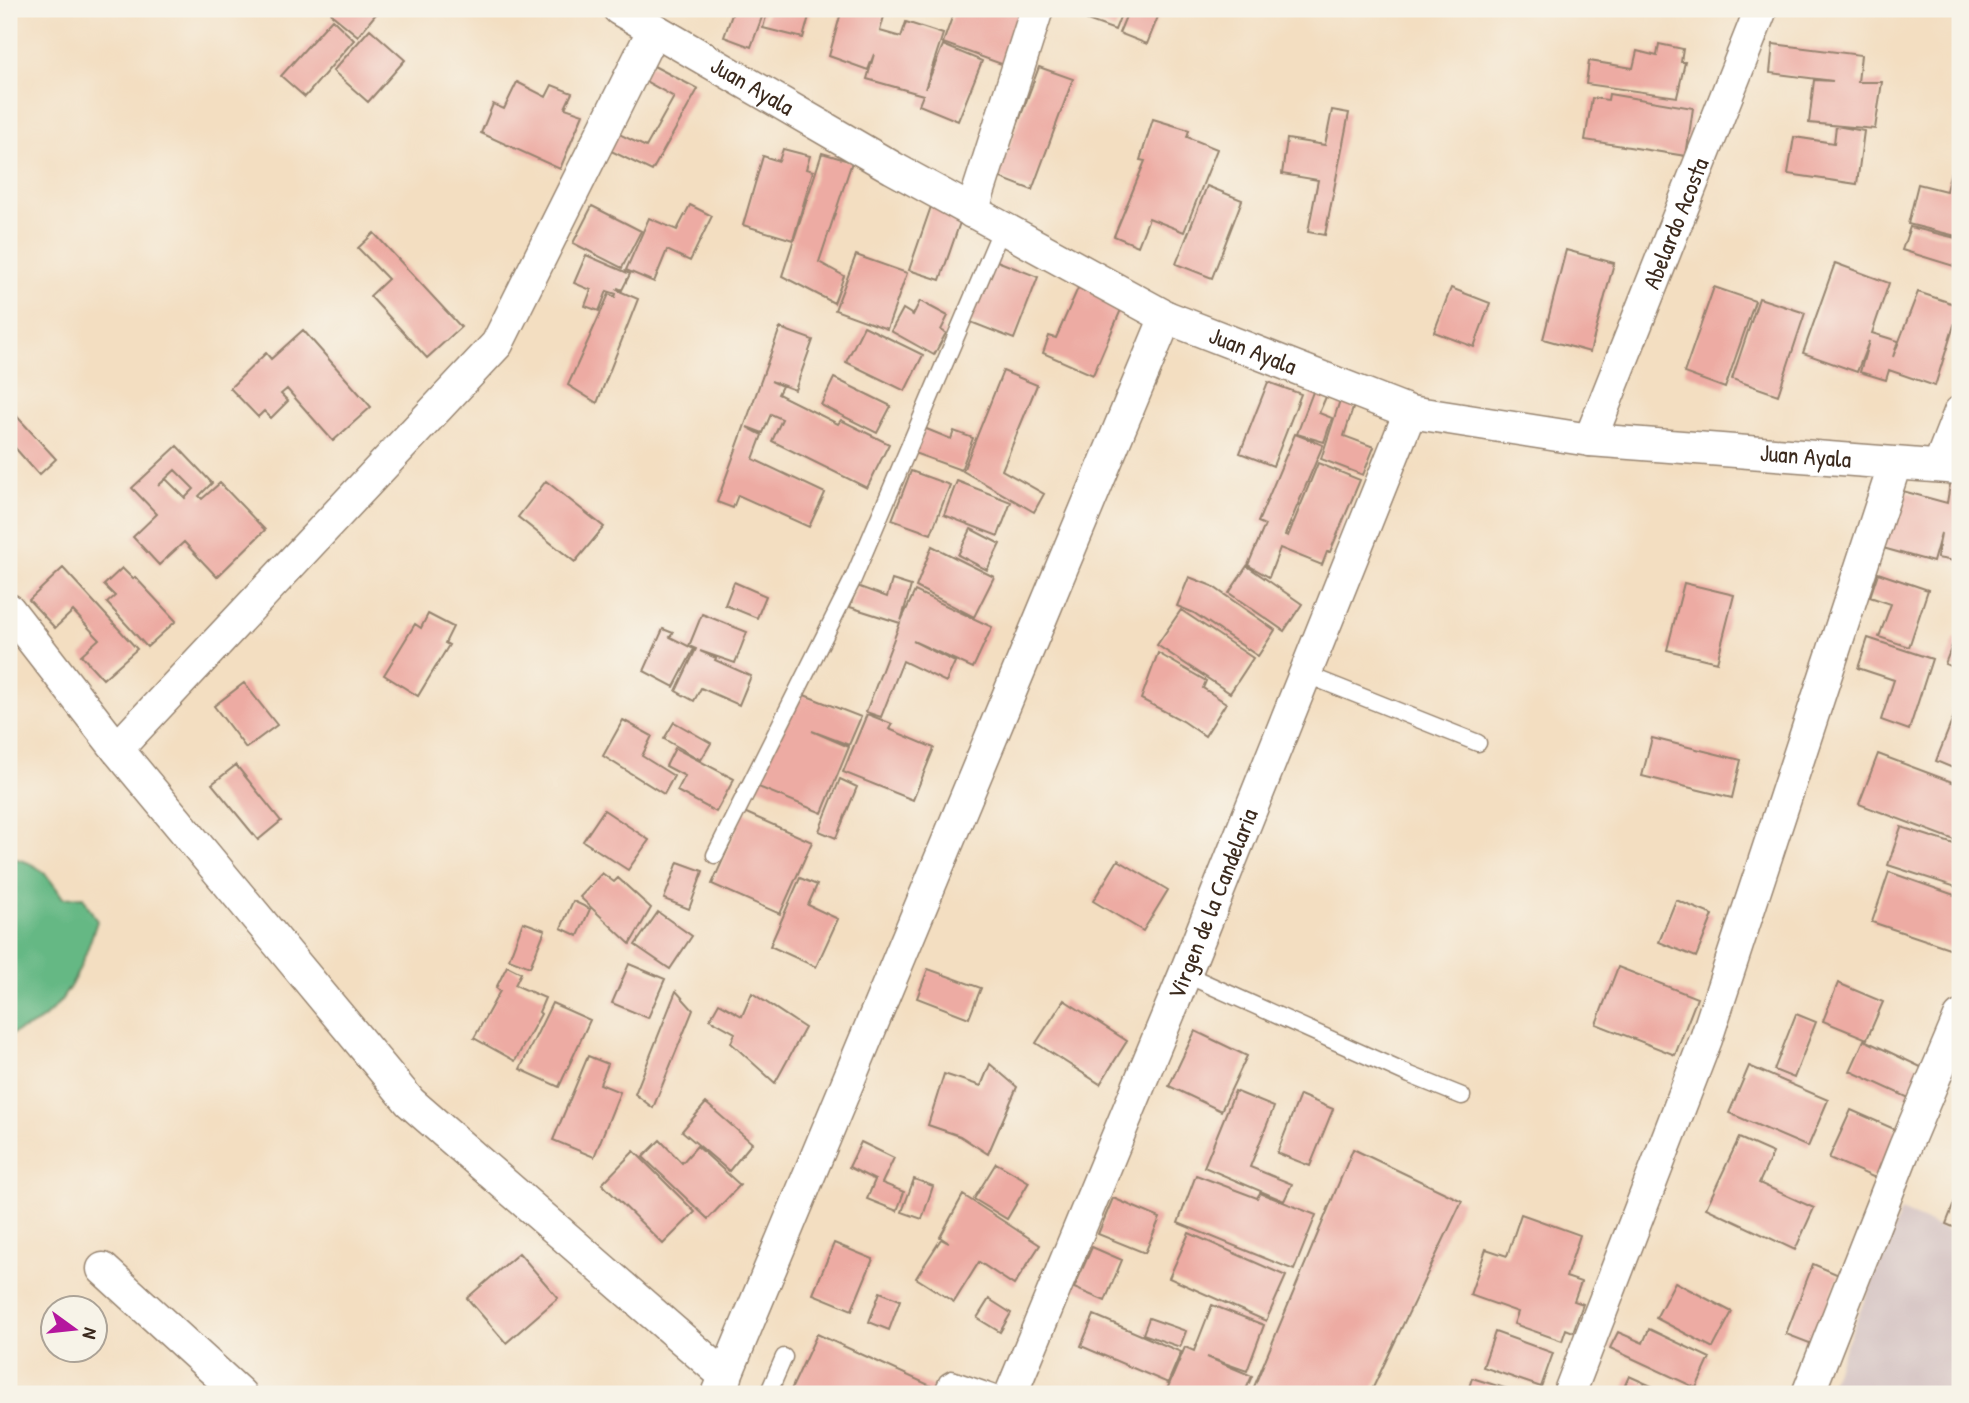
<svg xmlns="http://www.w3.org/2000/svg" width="1969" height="1403" viewBox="0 0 1969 1403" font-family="'Patrick Hand',sans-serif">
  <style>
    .industrial { fill: #d2bfc0 }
    .forest { fill: #65b884; stroke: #507151; stroke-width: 2 }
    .building { fill: #edaba3; fill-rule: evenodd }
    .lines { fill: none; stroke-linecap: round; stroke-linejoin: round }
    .lane-casing { stroke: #978470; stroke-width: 19 }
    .street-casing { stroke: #978470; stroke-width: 35 }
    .lane { stroke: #fff; stroke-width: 16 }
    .street { stroke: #fff; stroke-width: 32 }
    .labels { text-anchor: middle; stroke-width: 7; stroke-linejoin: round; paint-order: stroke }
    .street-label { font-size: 24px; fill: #3b2a1e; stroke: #f7f3e8 }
  </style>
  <rect width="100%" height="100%" fill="#f7f3e8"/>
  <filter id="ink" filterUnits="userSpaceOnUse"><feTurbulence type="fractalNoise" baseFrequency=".0143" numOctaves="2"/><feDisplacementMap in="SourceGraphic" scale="14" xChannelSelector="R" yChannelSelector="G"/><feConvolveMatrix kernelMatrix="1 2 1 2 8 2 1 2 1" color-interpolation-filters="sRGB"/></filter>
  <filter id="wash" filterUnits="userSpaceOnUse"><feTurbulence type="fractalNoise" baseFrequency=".00686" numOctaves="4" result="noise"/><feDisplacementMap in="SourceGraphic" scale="28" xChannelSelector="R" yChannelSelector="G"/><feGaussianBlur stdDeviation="1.57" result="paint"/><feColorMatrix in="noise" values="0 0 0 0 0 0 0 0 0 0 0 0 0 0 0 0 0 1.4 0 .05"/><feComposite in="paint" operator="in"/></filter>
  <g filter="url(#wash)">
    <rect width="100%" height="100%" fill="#f3dec1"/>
    <!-- industrial -->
    <path class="industrial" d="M1901,1211L1960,1236V1394H1826Z"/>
    <!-- forest -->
    <path class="forest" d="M9,858C38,861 48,875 63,898L83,897L97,921C86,955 73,994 44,1018C35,1026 20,1030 9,1035Z"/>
    <g id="blocks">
      <!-- building -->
      <path class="building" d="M335,9H380L358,36L331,14Z
        M734,9H765L751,47L724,37Z
        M768,9H811L803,38L763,28Z
        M842,9H886L880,31L901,37L906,22L943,34L925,89L943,45L982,61L958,121L919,105L923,95L867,79L874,54L868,70L829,56Z
        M955,9H1019L1026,11L1007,66L943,43Z
        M1091,9H1123L1115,30L1087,20Z
        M1129,9H1161L1147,44L1119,33Z
        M332,19L354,40L305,97L281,76Z
        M370,29L405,60L368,102L333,71Z
        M1659,44L1683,49L1681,62H1685L1677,97L1586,84L1589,61L1633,68L1637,51L1657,56Z
        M1773,44L1861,55L1858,82H1882L1875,129L1809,123L1814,80L1833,81L1770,73Z
        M650,64L698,89L652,171L605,148L613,131L646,147L674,97L642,79Z
        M1039,67L1073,79L1032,190L998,177Z
        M517,82L546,97L552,85L572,93L565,108L583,114L560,169L481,133L493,104L504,109Z
        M1609,94L1693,108L1686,156L1585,140L1592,98L1608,100Z
        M1332,110L1349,113L1325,235L1308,232L1318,180L1282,174L1287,139L1325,145Z
        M1153,119L1189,130L1187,137L1217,149L1184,232L1149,218L1138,246L1114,236L1145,161L1140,160Z
        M1836,126L1864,131L1857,184L1788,174L1794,137L1834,143Z
        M783,149L810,156L806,169L813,171L793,240L743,225L763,156L779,161Z
        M822,153L852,162L819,262L844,276L834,303L782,276Z
        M1951,171L1960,173V237L1908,224L1918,184L1946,191Z
        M1207,186L1242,200L1212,278L1176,264Z
        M934,198L965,208L940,280L909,270Z
        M690,205L712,216L690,261L667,250L654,282L626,270L649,218L677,230Z
        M592,206L641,231L622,268L573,243Z
        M1910,227L1960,239V268L1902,250Z
        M374,233L461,327L427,358L370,296L388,279L358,248Z
        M1566,250L1614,263L1590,352L1543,339Z
        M586,255L630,274L622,290L618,288L617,290L638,299L597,403L568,385L609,294L615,297L616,294L607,291L599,311L585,306L591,290L574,283Z
        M856,255L907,273L887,329L835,310Z
        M992,259L1038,277L1014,339L968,321Z
        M1835,263L1889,283L1872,333L1898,341L1893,357L1918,292L1960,306L1935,386L1889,370L1886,380L1860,372L1869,341L1857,372L1803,353Z
        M1082,279L1126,298L1093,375L1043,353L1049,336L1056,338Z
        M1714,287L1755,301L1725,388L1684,373Z
        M1451,288L1490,303L1474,347L1434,332Z
        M1759,298L1805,313L1778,395L1732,379Z
        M920,301L948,316L941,330L946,333L934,355L891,331L903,309L913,315Z
        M864,326L923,355L905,391L846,362Z
        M780,328L813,340L795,390L771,381L782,386L778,394L838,424L841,420L889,444L867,488L772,441L782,419L771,414L763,433L747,427L762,435L753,459L825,493L809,527L738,495L733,508L717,502Z
        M303,330L371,407L333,441L287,389L281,394L288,401L271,418L264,411L258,417L230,388L266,353L271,359Z
        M1003,371L1037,385L1002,470L1044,494L1034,512L963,471Z
        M834,378L891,406L877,433L821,405Z
        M1268,382L1301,394L1273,466L1240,453Z
        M1316,384L1329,390L1319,413L1332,418L1324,442L1297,434Z
        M1343,391L1357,396L1344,436L1374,447L1363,475L1321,459Z
        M11,410L56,459L39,475L9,441V412Z
        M924,428L951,439L954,431L973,438L961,470L914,453Z
        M1295,434L1323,445L1285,535L1288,536L1318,463L1360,480L1330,552H1327L1322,565L1280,548L1269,577L1248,565L1265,525L1258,522Z
        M177,446L212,483L199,496L202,499L220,483L265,530L217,577L184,542L159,565L133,537L157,514L132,488ZM175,470L194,489L185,498L166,479L158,486Z
        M911,471L950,485L931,534L892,520Z
        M1952,472H1960V562L1937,558L1941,533L1933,562L1883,548L1899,490L1947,503Z
        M546,481L604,527L575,562L518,517Z
        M957,481L1011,502L998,536L944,515Z
        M971,529L1000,544L987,570L958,555Z
        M932,546L994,577L974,617L916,587Z
        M1247,566L1302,604L1284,631L1229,593Z
        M63,568L137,649L103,679L81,655L99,639L73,611L55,628L29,600Z
        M122,568L133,579L135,577L176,621L147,647L107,603L115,596L104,585Z
        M1878,573L1928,590L1909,647L1879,637L1891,604L1870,597Z
        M1189,577L1212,586L1275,630L1258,656L1194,613L1177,606Z
        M892,580L911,586L901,621L915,591L992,627L973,668L913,641L955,662L946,682L903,661L881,717L866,712L900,623L850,607L857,586L887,597Z
        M734,582L766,596L757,618L725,605Z
        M1684,583L1734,595L1717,662L1667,650Z
        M1181,610L1253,658L1230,693L1157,645Z
        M428,614L453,627L445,643L449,645L418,696L384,675L415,624L421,628Z
        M702,614L747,632L735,663L700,651L716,658L715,660L751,676L739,705L701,688L694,701L676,691L696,649L689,646Z
        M663,629L673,633L670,637L694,649L674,687L644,671Z
        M1868,638L1932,659L1909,730L1881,720L1894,680L1858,668Z
        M1955,638L1960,640V670L1945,664Z
        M1158,653L1206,681L1203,688L1226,703L1205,736L1183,721L1141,699Z
        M244,683L277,725L246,748L214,706Z
        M799,693L861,717L849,745L812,731L849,747L822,813L756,786Z
        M1960,701V771L1936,761Z
        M867,714L892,724L889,729L934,748L913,800L843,772Z
        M623,720L652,736L642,756L674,776L664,794L603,756Z
        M674,722L711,743L701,760L664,739Z
        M1652,738L1741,760L1732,798L1642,776Z
        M675,748L734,779L716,812L677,791L685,776L666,766Z
        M1878,754L1960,785V842L1859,804Z
        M236,765L281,821L258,840L212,784Z
        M840,779L857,787L836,838L819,831Z
        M604,810L649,840L628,870L583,841Z
        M744,812L812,842L780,914L712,884Z
        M1901,827L1960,846L1959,888L1888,865Z
        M1118,860L1168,890L1143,931L1093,901Z
        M678,862L703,871L689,909L664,899Z
        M1889,872L1960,897V944L1958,951L1872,922Z
        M602,873L614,882L618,878L651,908L630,944L580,897Z
        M800,878L817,885L808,905L838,919L816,967L770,946Z
        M1676,900L1713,915L1696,957L1659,942Z
        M573,901L590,909L578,936L561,928Z
        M658,912L692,936L670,969L635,945Z
        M523,922L545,930L530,967L509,959Z
        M629,964L665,979L648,1018L612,1003Z
        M507,966L521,973L515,985L545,998L539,1012L541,1014L515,1061L474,1038L500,991L496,988Z
        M1618,967L1697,998L1675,1055L1596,1024Z
        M928,969L981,988L969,1018L917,998Z
        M1838,983L1883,1002L1867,1039L1823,1021Z
        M676,991L693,1010L653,1108L635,1094Z
        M752,993L805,1028L775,1083L731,1043L735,1033L710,1019L719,1003L742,1016Z
        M1064,1000L1127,1041L1100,1084L1036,1043Z
        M552,1003L590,1020L559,1087L520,1069Z
        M1796,1014L1816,1022L1794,1078L1774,1070Z
        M1195,1031L1247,1056L1221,1111L1169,1086Z
        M1864,1040L1925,1069L1911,1099L1850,1071Z
        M588,1056L608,1064L600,1084L620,1092L594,1157L553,1140Z
        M990,1064L1017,1087L988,1154L960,1136L928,1125L944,1074L981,1086Z
        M1749,1066L1828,1100L1808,1147L1729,1113Z
        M1235,1091L1274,1107L1250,1167L1292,1184L1284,1201L1204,1167Z
        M1300,1095L1333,1109L1310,1166L1277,1153Z
        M706,1103L752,1143L729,1171L682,1131Z
        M1851,1110L1901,1132L1880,1180L1829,1158Z
        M1739,1138L1773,1153L1759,1183L1814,1208L1795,1250L1706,1208Z
        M660,1140L682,1163L697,1146L740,1185L708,1219L643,1157Z
        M861,1142L894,1158L882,1183L904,1192L897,1211L867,1199L875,1180L849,1167Z
        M1353,1149L1462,1201L1370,1394H1251Z
        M634,1151L695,1212L663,1244L602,1184Z
        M996,1163L1029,1182L1007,1219L974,1199Z
        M1196,1175L1257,1198L1260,1193L1316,1215L1294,1270L1178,1223Z
        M914,1179L933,1186L922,1219L902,1212Z
        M1960,1188V1230L1946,1224Z
        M963,1195L1040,1245L1014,1285L979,1262L954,1302L916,1278L941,1239L949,1243L940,1237Z
        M1113,1198L1160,1218L1145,1253L1098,1234Z
        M1521,1214L1580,1235L1566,1277L1581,1282L1574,1301L1583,1304L1573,1332L1566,1329L1562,1341L1514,1324L1518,1312L1470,1295L1486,1249L1507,1256Z
        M1189,1233L1286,1276L1266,1321L1169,1278Z
        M834,1243L873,1259L852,1310L813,1294Z
        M1092,1247L1122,1260L1105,1301L1074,1288Z
        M519,1253L558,1298L506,1343L467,1298Z
        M1813,1264L1839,1275L1812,1344L1786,1334Z
        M1675,1282L1732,1312L1713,1348L1656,1318Z
        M880,1292L900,1300L889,1330L869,1322Z
        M989,1299L1011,1313L1000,1332L977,1318Z
        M1212,1305L1264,1325L1247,1371L1207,1357L1252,1376L1244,1394H1165L1185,1347L1194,1351Z
        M1094,1315L1181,1352L1168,1383L1081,1346Z
        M1149,1318L1186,1331L1180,1347L1143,1334Z
        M1649,1329L1710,1358L1696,1388L1610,1348L1618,1332L1643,1343Z
        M1495,1332L1553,1353L1541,1387L1483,1367Z
        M817,1334L940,1390L939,1394H789Z
        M1629,1376L1669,1394H1621Z
        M1472,1378L1524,1394H1467Z"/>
    </g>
  </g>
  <g filter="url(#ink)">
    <use href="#blocks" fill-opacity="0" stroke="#978470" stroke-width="2"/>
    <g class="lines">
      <!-- lane casing -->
      <g class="lane-casing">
        <path id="lane" d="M1305,674L1478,743
          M715,855L853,579L1002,228
          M1185,974L1410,1075L1462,1096
          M768,1394L784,1357
          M942,1394L947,1382L952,1379L995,1394"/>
      </g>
      <!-- street casing -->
      <g class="street-casing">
        <g id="street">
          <path id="s1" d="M619,9L893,168L1166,317L1410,412L1590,440L1960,468"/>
          <path d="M972,212L1037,9"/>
          <path id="s2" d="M1590,440L1761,9"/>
          <path d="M1939,466L1960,412"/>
          <path d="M9,610L117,749L410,1102L726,1377"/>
          <path d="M117,749L497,344L653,31"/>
          <path d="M103,1269L240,1394"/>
          <path d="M718,1394L1166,317"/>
          <path id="s3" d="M1011,1394L1185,974L1410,412"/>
          <path d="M1569,1394L1706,1039L1895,464"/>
          <path d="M1808,1394L1905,1147L1960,1017"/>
        </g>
      </g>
      <!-- lane -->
      <use href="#lane" class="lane"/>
      <!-- street -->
      <use href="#street" class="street"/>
    </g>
  </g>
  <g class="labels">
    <!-- street labels -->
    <g class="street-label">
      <text dy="8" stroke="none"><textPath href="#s1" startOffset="154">Juan Ayala</textPath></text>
      <text dy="8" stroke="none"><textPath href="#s2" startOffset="233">Abelardo Acosta</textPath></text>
      <text dy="8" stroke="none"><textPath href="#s1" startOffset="721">Juan Ayala</textPath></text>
      <text dy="8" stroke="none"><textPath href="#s1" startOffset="1288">Juan Ayala</textPath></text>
      <text dy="8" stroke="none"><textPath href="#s3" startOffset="530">Virgen de la Candelaria</textPath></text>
    </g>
  </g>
  <!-- margin -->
  <rect width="1969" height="1403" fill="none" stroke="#f7f3e8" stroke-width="35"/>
  <!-- north arrow -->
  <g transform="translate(74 1329) rotate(105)"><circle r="33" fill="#f7f3e8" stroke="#aca397" stroke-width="2"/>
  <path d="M0-5L12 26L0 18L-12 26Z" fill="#b5179e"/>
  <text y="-10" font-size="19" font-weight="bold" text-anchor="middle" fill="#3b2a1e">N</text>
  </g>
</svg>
